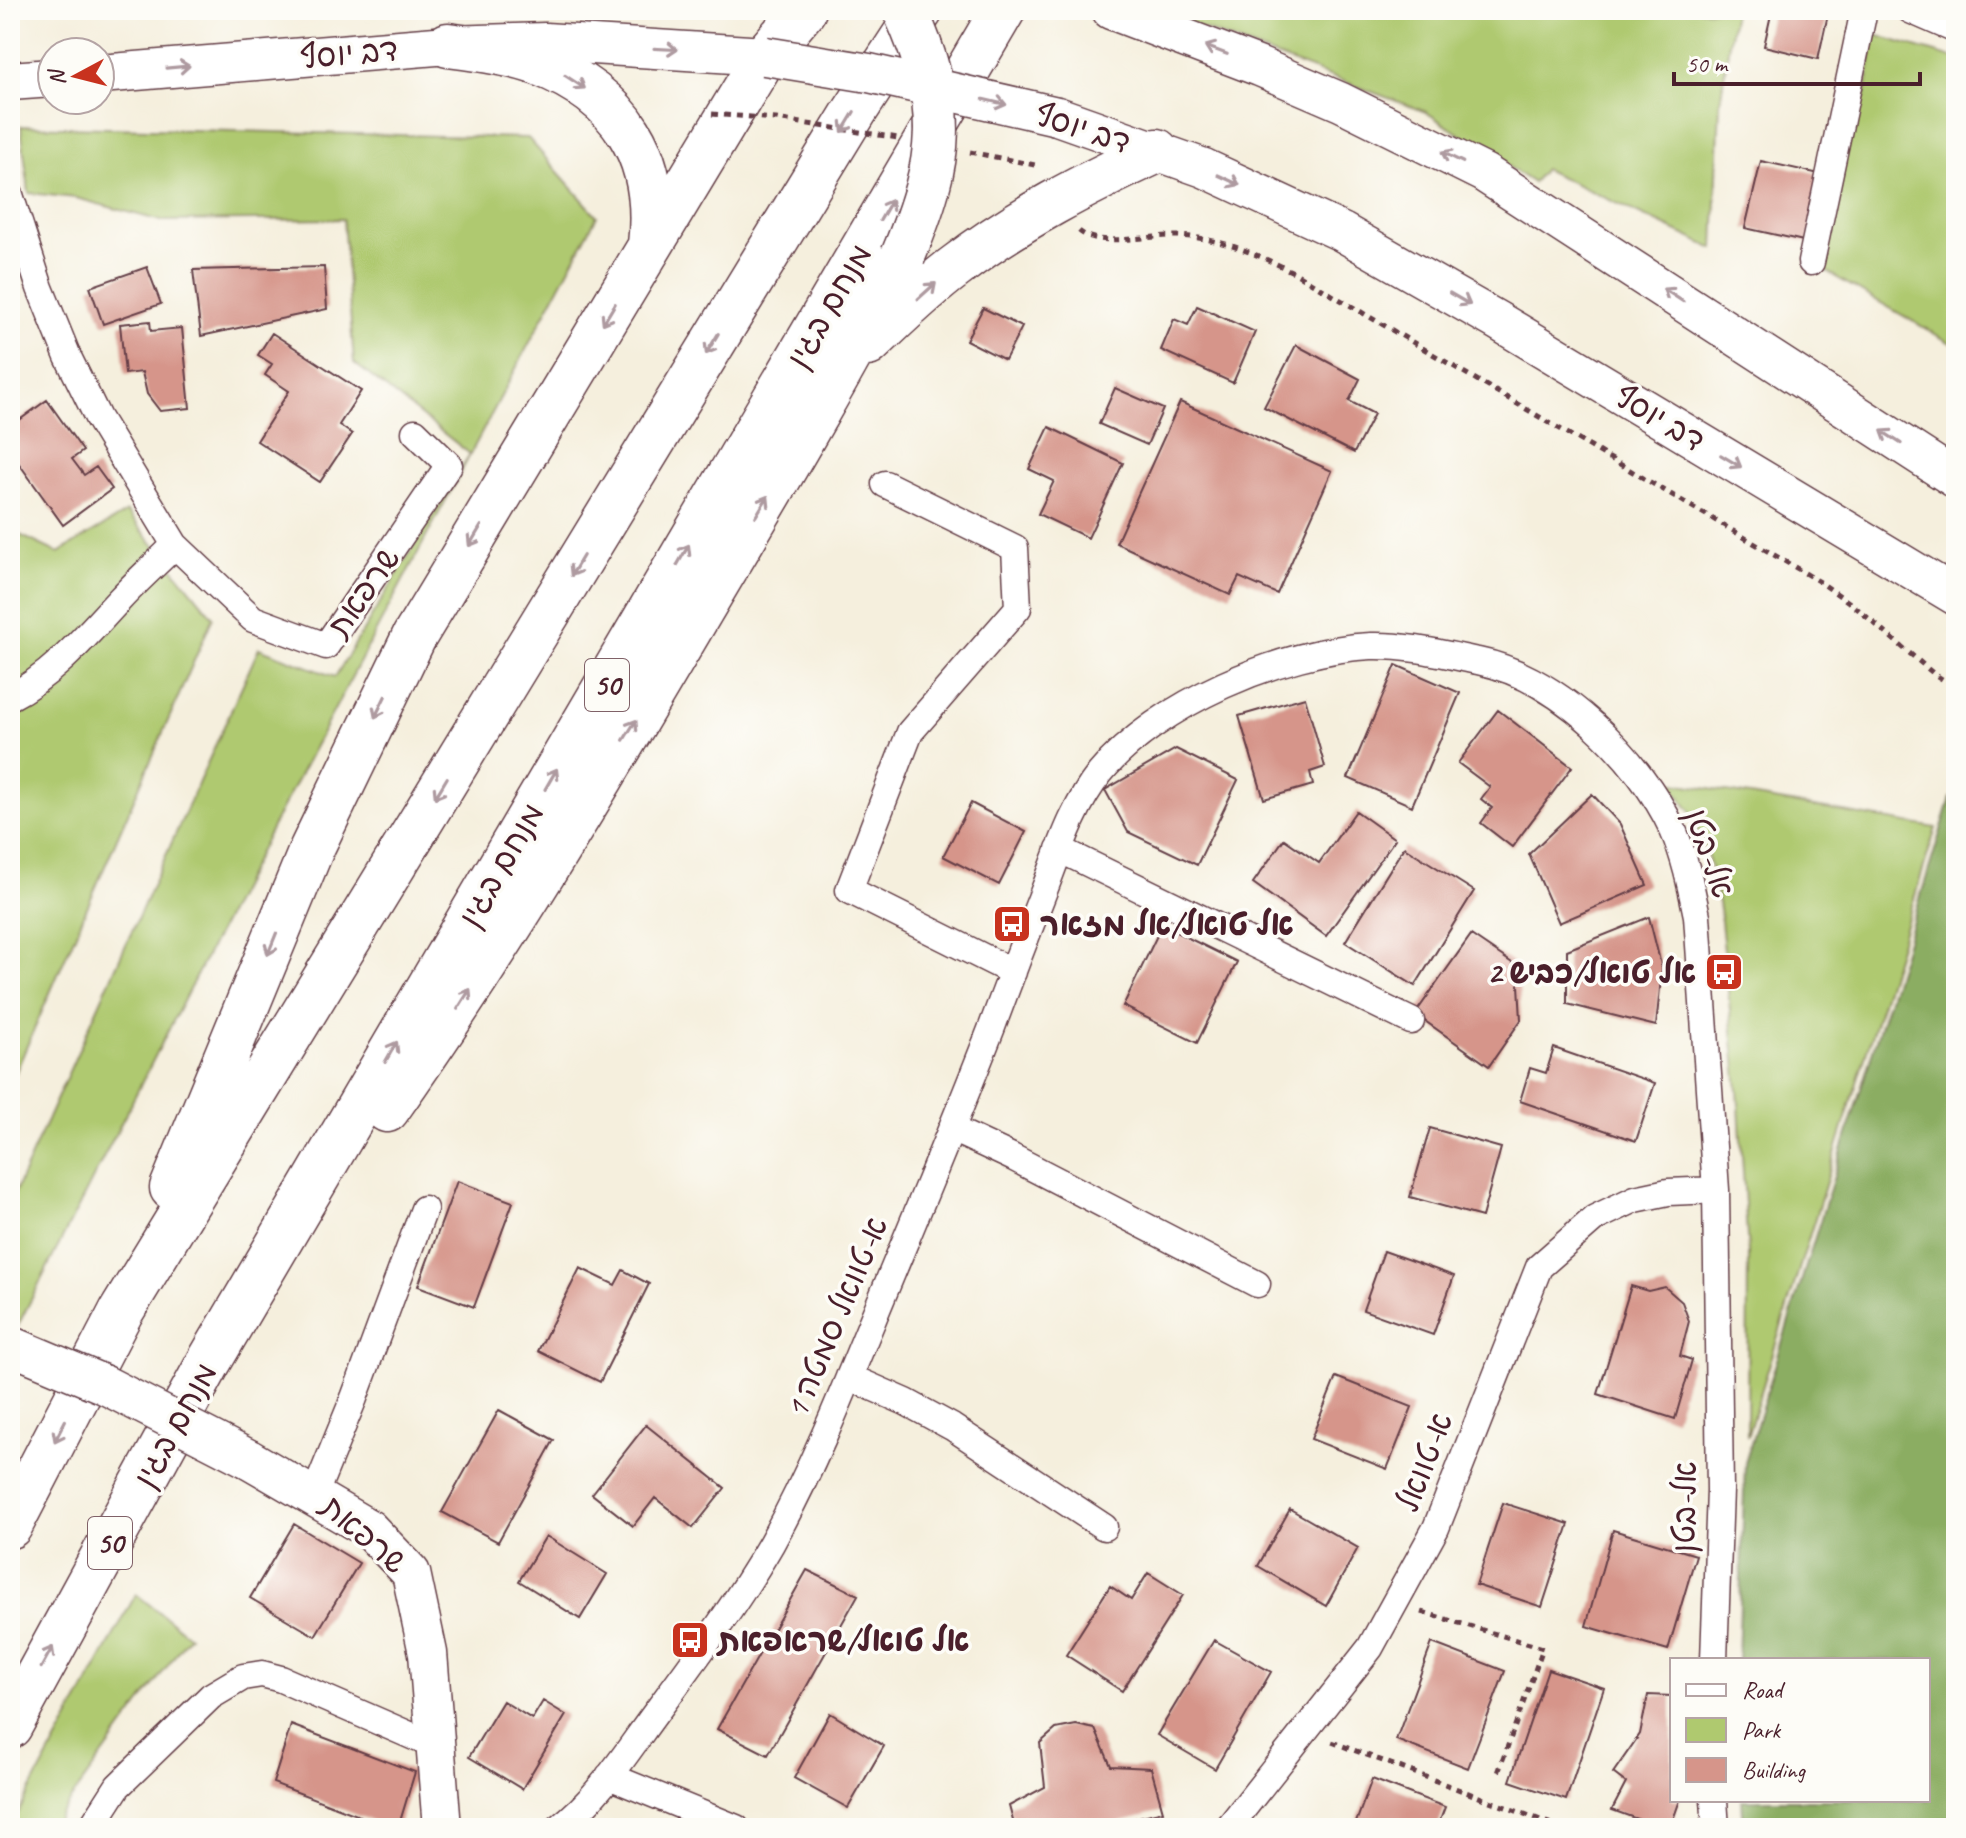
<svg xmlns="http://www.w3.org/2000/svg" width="1966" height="1838" viewBox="0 0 1966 1838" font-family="Caveat,'Playpen Sans Hebrew',sans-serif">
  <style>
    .green { fill: #afc96f; stroke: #7c744d; stroke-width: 2 }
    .forest { fill: #8bad62; stroke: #6a6646; stroke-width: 2 }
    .building { fill: #d6958a }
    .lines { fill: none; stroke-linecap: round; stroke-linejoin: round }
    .street-casing { stroke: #643e46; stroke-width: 29 }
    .secondary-casing { stroke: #643e46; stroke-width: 41 }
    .highway-casing { stroke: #643e46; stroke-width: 47 }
    .path { stroke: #643e46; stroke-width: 5; stroke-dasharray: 6 6; stroke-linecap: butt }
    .street { stroke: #fff; stroke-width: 26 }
    .secondary { stroke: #fff; stroke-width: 38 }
    .highway { stroke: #fff; stroke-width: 44 }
    .secondary-bridge-casing { stroke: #643e46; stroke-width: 41; stroke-linecap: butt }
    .highway-bridge-casing { stroke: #643e46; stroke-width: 47; stroke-linecap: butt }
    .path-bridge { stroke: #643e46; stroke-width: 5; stroke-dasharray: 6 6; stroke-linecap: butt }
    .secondary-bridge { stroke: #fff; stroke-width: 38 }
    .highway-bridge { stroke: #fff; stroke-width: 44 }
    .oneway { stroke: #ae9aa0 }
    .labels { text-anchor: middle; stroke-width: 7; stroke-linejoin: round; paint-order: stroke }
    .shield { fill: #fdfcf7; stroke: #806168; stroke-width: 2 }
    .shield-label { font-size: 30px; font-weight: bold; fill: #4a1f2b }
    .street-label { font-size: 32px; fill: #4a1f2b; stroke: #fdfcf7 }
    .poi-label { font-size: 32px; font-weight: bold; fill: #4a1f2b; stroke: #fdfcf7; text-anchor: start }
  </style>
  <rect width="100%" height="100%" fill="#fdfcf7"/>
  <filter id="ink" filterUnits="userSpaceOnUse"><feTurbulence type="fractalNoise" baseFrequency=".0125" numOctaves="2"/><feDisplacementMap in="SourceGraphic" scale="16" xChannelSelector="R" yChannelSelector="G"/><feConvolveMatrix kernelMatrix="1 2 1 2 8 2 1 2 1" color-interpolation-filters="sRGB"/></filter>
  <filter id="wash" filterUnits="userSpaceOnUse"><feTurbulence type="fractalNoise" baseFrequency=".006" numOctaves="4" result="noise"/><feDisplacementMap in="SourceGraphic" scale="32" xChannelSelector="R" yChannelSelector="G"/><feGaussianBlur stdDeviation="1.8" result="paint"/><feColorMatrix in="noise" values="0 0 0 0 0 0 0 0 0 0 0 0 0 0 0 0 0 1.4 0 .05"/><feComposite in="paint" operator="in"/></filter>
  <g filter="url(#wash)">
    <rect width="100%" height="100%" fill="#f5efdd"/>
    <!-- green -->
    <path class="green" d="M1152,10H1734L1720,103L1714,249L1544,169L1533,183L1426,112Z
      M1875,35L1956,59V346L1822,269L1849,96L1865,98Z
      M21,126L528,138L597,216L273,825L10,1341V1203L259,648L335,677L470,454L354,363L343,219L161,221L76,198L29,193Z
      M127,512L213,617L10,1085V545L16,533L58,553Z
      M1669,782L1936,828L1747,1437L1748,1253L1738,1090L1721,921L1714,879L1705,848L1690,811Z
      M136,1594L189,1636L58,1817L57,1828H10Z"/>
    <!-- forest -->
    <path class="forest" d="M1951,798L1956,801V1828H1744L1742,1800H1928V1660H1738L1745,1463Z"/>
    <g id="blocks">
      <!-- building -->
      <path class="building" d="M1772,10H1829L1818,59L1764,46Z
        M1761,161L1824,175L1808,242L1745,228Z
        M147,267L161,304L103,324L90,287Z
        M324,267L327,309L201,336L193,270Z
        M1197,306L1255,332L1233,383L1161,350L1174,319L1188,325Z
        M983,308L1022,327L1005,360L966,340Z
        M150,321L151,331L182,328L190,408L160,411L147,394L142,372L125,374L120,324Z
        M272,333L361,391L339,425L352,434L320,482L257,441L289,391L265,375L272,364L258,355Z
        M1296,345L1360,379L1349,401L1374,414L1354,453L1264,407Z
        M1115,388L1163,409L1147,445L1099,424Z
        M47,400L83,451L72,459L84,475L96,467L112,489L63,525L10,451V427Z
        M1180,402L1332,471L1277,594L1239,577L1230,595L1116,543Z
        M1049,427L1123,463L1088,538L1038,514L1054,481L1029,469Z
        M1396,665L1460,693L1412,806L1348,778Z
        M1305,697L1325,767L1310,772L1313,785L1264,799L1239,716Z
        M1498,710L1572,767L1512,847L1481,823L1492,808L1481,799L1490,787L1458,763Z
        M1176,749L1238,780L1197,865L1128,832L1105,790Z
        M1592,794L1620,824L1647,885L1559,923L1529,854Z
        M971,803L1026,832L999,885L943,856Z
        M1356,811L1395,839L1326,936L1253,883L1284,839L1319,863Z
        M1404,847L1474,891L1415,986L1345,942Z
        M1649,917L1662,969L1656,1026L1567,1004V950Z
        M1162,925L1237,962L1197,1043L1123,1006Z
        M1471,935L1518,967L1521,1020L1489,1066L1415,1014Z
        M1554,1048L1655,1083L1636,1141L1520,1101L1530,1068L1546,1073Z
        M1430,1128L1501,1148L1482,1217L1410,1197Z
        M457,1181L513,1202L474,1307L418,1286Z
        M1384,1251L1454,1276L1433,1335L1363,1310Z
        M580,1268L615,1285L623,1270L649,1284L600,1382L538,1351Z
        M1631,1286L1648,1291L1665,1287L1682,1302L1689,1321L1680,1356L1692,1360L1675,1419L1598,1394Z
        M1336,1377L1412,1407L1387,1469L1311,1439Z
        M499,1410L554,1440L498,1542L442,1512Z
        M646,1425L725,1488L693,1528L655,1498L633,1526L592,1494Z
        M1503,1503L1569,1524L1542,1607L1476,1585Z
        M1290,1509L1358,1548L1326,1606L1258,1566Z
        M294,1524L359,1563L315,1636L250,1598Z
        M1613,1530L1696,1555L1668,1650L1586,1626Z
        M546,1536L607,1574L580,1619L519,1581Z
        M807,1570L858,1595L768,1755L717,1729Z
        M1148,1573L1183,1595L1122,1691L1066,1655L1110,1586L1131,1600Z
        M1214,1640L1271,1672L1215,1769L1157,1735Z
        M1432,1643L1505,1671L1468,1768L1396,1740Z
        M1548,1669L1604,1688L1566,1800L1510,1781Z
        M1648,1695L1672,1696V1800H1680L1670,1828H1662L1612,1810L1626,1783L1613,1773L1640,1734Z
        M503,1701L532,1719L543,1701L566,1715L522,1789L469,1757Z
        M830,1713L884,1746L848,1808L794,1778Z
        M291,1725L415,1772L398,1828H391L273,1783Z
        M1076,1725L1095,1729L1111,1766L1151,1768L1163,1811L1095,1828H1015L1009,1806L1045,1787L1040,1743L1056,1729Z
        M1372,1779L1445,1807L1437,1828H1354Z"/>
    </g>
  </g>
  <g filter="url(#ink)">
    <use href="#blocks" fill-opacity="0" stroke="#643e46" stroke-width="2"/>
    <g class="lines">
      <!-- street casing -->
      <g class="street-casing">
        <path id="street" d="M1910,10L1956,30
          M10,195L40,288L68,357L98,418L175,545L253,619L326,646L449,465L415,432
          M1811,262L1864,10
          M885,484L1015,548L1018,608L910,732L849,890L1013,972
          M10,697C55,674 87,634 121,598C138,580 157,563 175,545
          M1059,849L1411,1021
          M952,1129L1012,1157L1257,1284
          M849,1377L906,1402L952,1427L1104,1527
          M314,1496L354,1398L424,1209
          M609,1776L736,1828
          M1714,1800L1716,1828
          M91,1828L118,1786L211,1696L243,1677L262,1674L281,1679L435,1746
          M559,1828C600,1797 629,1748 660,1707C699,1654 738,1601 771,1544C811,1472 842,1395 873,1319C913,1222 954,1125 992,1027C1009,981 1027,934 1045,888C1060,849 1073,807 1100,773C1157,704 1282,650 1371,646C1407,645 1443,654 1478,661C1558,677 1640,758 1673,830C1685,857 1691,887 1697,916L1716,1190L1720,1490L1714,1660
          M1228,1828L1370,1648L1436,1528L1539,1267L1595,1218L1635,1199L1668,1192L1716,1190"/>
      </g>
      <!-- secondary casing -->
      <g class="secondary-casing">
        <path id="secondary" d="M1111,10L1260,67L1341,102L1484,173L1956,479
          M100,74L448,45L545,42L765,56
          M10,81L52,78
          M1057,116L1204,168L1342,232L1498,321L1956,596
          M249,1459L369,1529L411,1573L428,1653L442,1828"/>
      </g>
      <!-- highway casing -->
      <g class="highway-casing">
        <path id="highway" d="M448,45C478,49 510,53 538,63C622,96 660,156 650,245
          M868,344C896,318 924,290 955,267C1017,219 1086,184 1157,151
          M387,1110C496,956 594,792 690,629C763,505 837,383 903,256
          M172,1188L312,848L414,637L765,56L804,10
          M10,1526L121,1312L855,111L921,10
          M10,1726L210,1360L1003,10"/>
      </g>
      <!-- path -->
      <path class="path" d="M1079,231C1098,248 1149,235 1176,236C1219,237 1257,254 1295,273L1820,582L1853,605L1934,674L1956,688
        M1422,1612L1543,1648L1498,1773
        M1332,1742L1562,1828"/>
      <!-- street -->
      <use href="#street" class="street"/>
      <!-- secondary -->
      <use href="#secondary" class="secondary"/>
      <!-- highway -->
      <use href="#highway" class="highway"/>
      <!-- secondary-bridge casing -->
      <g class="secondary-bridge-casing">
        <path id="secondary-bridge" d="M765,56L869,73L1057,116
          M10,1345L105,1385L249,1459"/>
      </g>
      <!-- highway-bridge casing -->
      <g class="highway-bridge-casing">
        <path id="highway-bridge" d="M903,256C944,157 949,108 905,10"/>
      </g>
      <!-- path-bridge -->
      <path class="path-bridge" d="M712,114L776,119L898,138
        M970,152L1035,165"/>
      <!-- secondary-bridge -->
      <use href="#secondary-bridge" class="secondary-bridge"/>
      <!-- highway-bridge -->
      <use href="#highway-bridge" class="highway-bridge"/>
    </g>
    <!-- one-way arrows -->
    <defs><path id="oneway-shaft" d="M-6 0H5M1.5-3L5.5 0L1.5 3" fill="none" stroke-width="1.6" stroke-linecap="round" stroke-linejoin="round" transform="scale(2)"/></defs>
    <g class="oneway">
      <use href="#oneway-shaft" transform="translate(666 49) rotate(3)"/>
      <use href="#oneway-shaft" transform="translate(1216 50) rotate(-159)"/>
      <use href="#oneway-shaft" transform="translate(178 67) rotate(-5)"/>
      <use href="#oneway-shaft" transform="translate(575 82) rotate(33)"/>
      <use href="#oneway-shaft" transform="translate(995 102) rotate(13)"/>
      <use href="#oneway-shaft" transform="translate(848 122) rotate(121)"/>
      <use href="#oneway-shaft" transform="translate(1452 157) rotate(-154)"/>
      <use href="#oneway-shaft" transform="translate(1229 180) rotate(25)"/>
      <use href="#oneway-shaft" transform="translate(886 210) rotate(-60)"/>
      <use href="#oneway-shaft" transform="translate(927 291) rotate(-42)"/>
      <use href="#oneway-shaft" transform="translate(1673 295) rotate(-147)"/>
      <use href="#oneway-shaft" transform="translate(1460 299) rotate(30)"/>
      <use href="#oneway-shaft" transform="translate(609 314) rotate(121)"/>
      <use href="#oneway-shaft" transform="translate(712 344) rotate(121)"/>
      <use href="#oneway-shaft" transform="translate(1891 437) rotate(-147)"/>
      <use href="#oneway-shaft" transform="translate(1731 461) rotate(31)"/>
      <use href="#oneway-shaft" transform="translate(762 506) rotate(-59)"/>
      <use href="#oneway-shaft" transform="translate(475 536) rotate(121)"/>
      <use href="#oneway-shaft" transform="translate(683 555) rotate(-60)"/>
      <use href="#oneway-shaft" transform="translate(577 566) rotate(121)"/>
      <use href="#oneway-shaft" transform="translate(380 707) rotate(116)"/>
      <use href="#oneway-shaft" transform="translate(630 730) rotate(-58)"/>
      <use href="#oneway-shaft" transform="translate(551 779) rotate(-60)"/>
      <use href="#oneway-shaft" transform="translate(441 788) rotate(121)"/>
      <use href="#oneway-shaft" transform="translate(272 944) rotate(112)"/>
      <use href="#oneway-shaft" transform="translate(464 999) rotate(-58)"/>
      <use href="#oneway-shaft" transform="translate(391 1052) rotate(-60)"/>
      <use href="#oneway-shaft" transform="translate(60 1431) rotate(117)"/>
      <use href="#oneway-shaft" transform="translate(47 1657) rotate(-61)"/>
    </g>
  </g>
  <!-- icons -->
  <defs>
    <g id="bus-square" transform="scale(2)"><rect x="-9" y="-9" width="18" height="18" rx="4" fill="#c8321e" stroke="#fdfcf7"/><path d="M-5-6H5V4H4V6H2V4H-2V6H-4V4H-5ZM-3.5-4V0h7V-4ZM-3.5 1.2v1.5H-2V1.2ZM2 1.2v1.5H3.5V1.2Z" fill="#fff"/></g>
  </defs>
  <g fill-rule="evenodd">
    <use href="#bus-square" x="1012" y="924"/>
    <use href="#bus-square" x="1724" y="972"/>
    <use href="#bus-square" x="690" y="1640"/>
  </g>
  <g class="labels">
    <!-- shield labels -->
    <g class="shield">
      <rect x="585" y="659" width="44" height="52" rx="6"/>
      <rect x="88" y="1517" width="44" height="52" rx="6"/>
    </g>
    <g class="shield-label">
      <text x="607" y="695">50</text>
      <text x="110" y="1553">50</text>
    </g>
    <!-- street labels -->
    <g class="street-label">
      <text transform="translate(349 53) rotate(-5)" y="11">דב יוסף</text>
      <text transform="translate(1083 128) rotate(18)" y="11">דב יוסף</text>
      <text transform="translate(829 306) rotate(-60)" y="11">מנחם בגין</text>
      <text transform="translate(1660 418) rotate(31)" y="11">דב יוסף</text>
      <text transform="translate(363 592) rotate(-55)" y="11">שרפאת</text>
      <text transform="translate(1710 853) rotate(71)" y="11">אל-בטן</text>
      <text transform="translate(501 865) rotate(-60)" y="11">מנחם בגין</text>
      <text transform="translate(836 1317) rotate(-67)" y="11">א-טוואל סמטה 1</text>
      <text transform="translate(175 1425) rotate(-61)" y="11">מנחם בגין</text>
      <text transform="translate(1424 1462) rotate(-69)" y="11">א-טוואל</text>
      <text transform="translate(1684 1507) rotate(-89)" y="11">אל-בטן</text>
      <text transform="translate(364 1534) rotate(41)" y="11">שרפאת</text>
    </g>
    <!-- poi labels -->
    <g class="poi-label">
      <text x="1040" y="935">אל טואל/אל מזאר</text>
      <text x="1696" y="983" text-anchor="end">אל טואל/כביש 2</text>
      <text x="718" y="1651">אל טואל/שראפאת</text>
    </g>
  </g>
  <!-- margin -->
  <rect width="1966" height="1838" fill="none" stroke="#fdfcf7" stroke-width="40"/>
  <!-- legend -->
  <rect x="1670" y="1658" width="260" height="144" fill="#fdfcf7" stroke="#b5a4a5" stroke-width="2"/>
  <rect x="1686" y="1684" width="40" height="12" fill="#ffffff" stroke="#b5a4a5" stroke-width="2"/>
  <text x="1742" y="1698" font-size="24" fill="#4a1f2b">Road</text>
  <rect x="1686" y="1718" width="40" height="24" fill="#afc96f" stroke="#b5a4a5" stroke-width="2"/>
  <text x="1742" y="1738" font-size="24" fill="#4a1f2b">Park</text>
  <rect x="1686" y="1758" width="40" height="24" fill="#d6958a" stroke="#b5a4a5" stroke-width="2"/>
  <text x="1742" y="1778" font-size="24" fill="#4a1f2b">Building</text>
  <!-- north arrow -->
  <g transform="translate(76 76) rotate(263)"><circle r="38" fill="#fdfcf7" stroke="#b5a4a5" stroke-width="2"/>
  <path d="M0-6L14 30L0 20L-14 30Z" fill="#c8321e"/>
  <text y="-12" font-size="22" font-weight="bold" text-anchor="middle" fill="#4a1f2b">N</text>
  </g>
  <!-- scale -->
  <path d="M1674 72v12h246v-12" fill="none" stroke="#4a1f2b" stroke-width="4"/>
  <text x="1686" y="72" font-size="24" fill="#4a1f2b" stroke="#fdfcf7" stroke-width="6" paint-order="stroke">50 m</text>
</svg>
